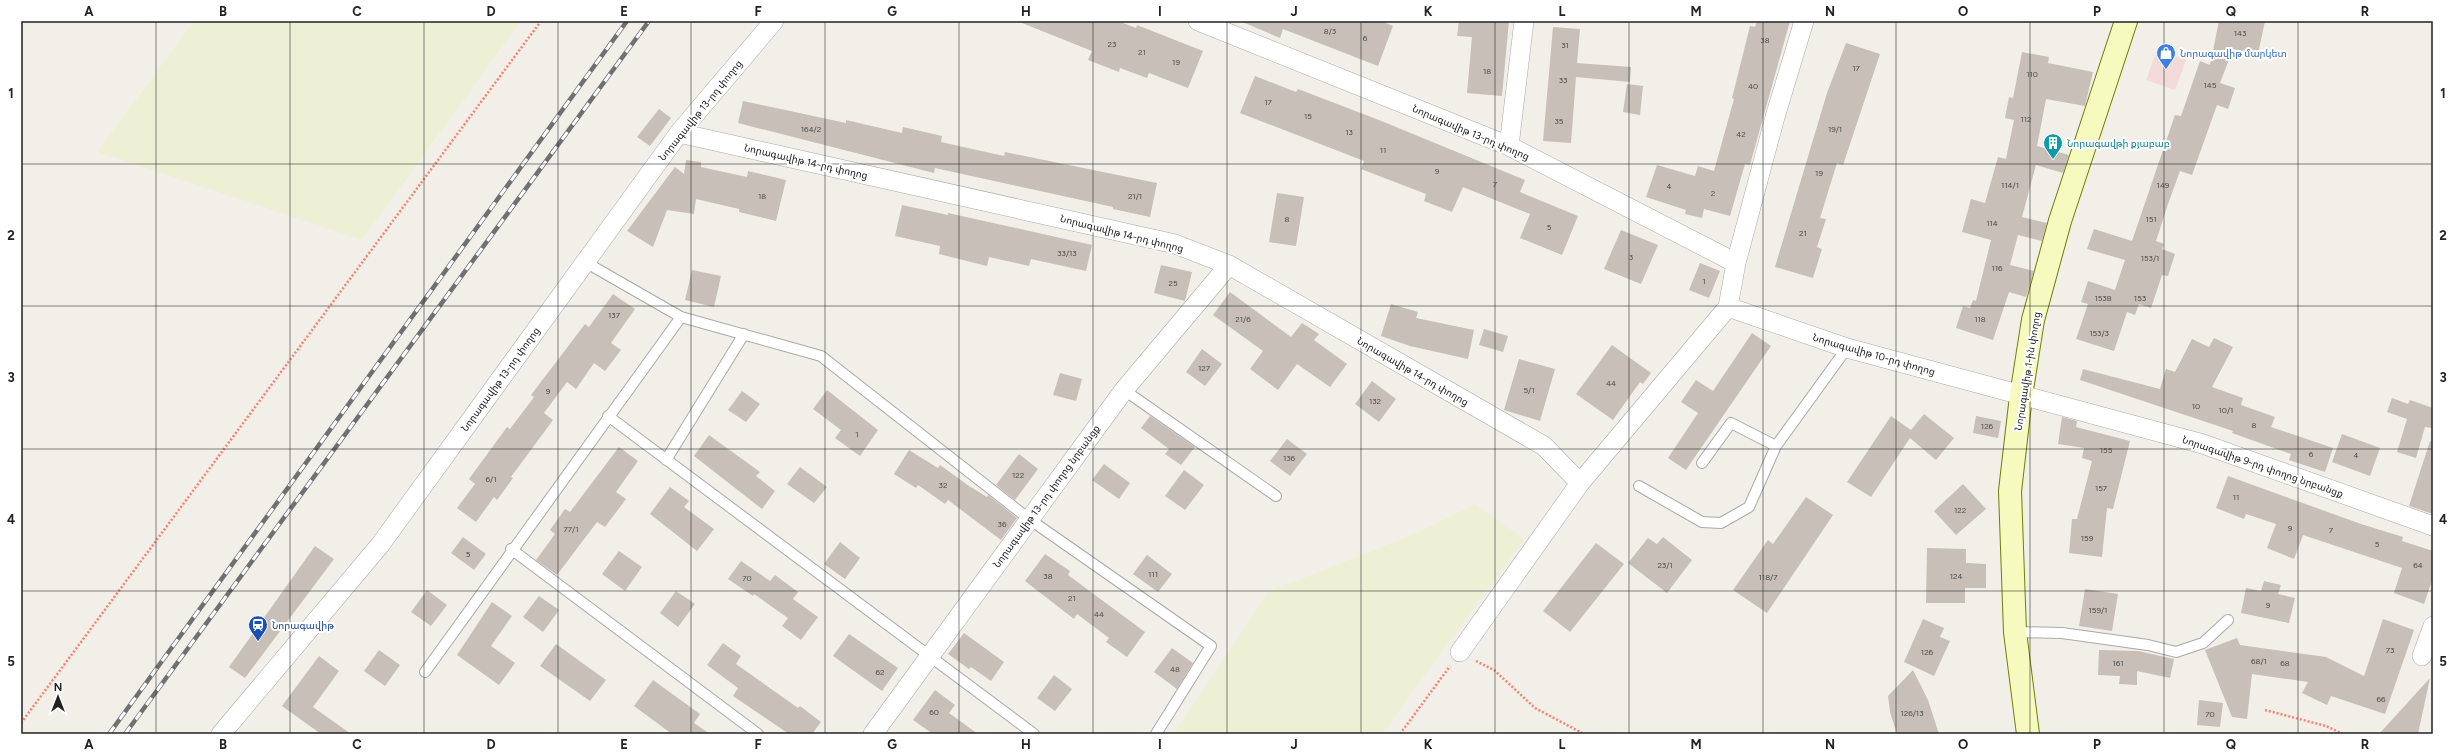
<svg xmlns="http://www.w3.org/2000/svg" width="2454" height="755" viewBox="0 0 2454 755" font-family="Figtree,'Noto Sans Armenian',sans-serif">
  <style>
    .commercial { fill: #f2dad9 }
    .farmland { fill: #eef0d5 }
    .building { fill: #c7bfb8 }
    .lines { fill: none; stroke-linecap: round; stroke-linejoin: round }
    .service-casing { stroke: #a9a9a9; stroke-width: 12 }
    .minor-casing { stroke: #a9a9a9; stroke-width: 20 }
    .secondary-casing { stroke: #707d05; stroke-width: 24 }
    .path { stroke: #fa8072; stroke-width: 2.5; stroke-dasharray: 2 2; stroke-linecap: butt }
    .service { stroke: #fff; stroke-width: 10 }
    .minor { stroke: #fff; stroke-width: 19 }
    .secondary { stroke: #f7fabf; stroke-width: 22 }
    .rail-casing { stroke: #707070; stroke-width: 4.5 }
    .rail { stroke: #fff; stroke-width: 3; stroke-dasharray: 9; stroke-linecap: butt }
    .grid { fill: none; stroke: #222; stroke-width: 1; stroke-opacity: 0.55 }
    .labels { text-anchor: middle; stroke-width: 4; stroke-linejoin: round; paint-order: stroke }
    .number-label { font-size: 8px; fill: #4b4948 }
    .shop-label { font-size: 10px; fill: #366cbe; stroke: #fff; text-anchor: start }
    .street-label { font-size: 10px; fill: #222; stroke: #fff }
    .culture-label { font-size: 10px; fill: #0d838f; stroke: #fff; text-anchor: start }
    .transit-label { font-size: 10px; fill: #164399; stroke: #fff; text-anchor: start }
    .neatline { fill: none; stroke: #222; stroke-width: 1.5 }
    .grid-label { font-size: 13px; text-anchor: middle; font-weight: bold; fill: #222 }
  </style>
  <rect width="100%" height="100%" fill="#f2efe9"/>
  <!-- commercial -->
  <path class="commercial" d="M2157,50L2186,60L2175,90L2146,80Z"/>
  <!-- farmland -->
  <path class="farmland" d="M194,21H521L362,240L97,152Z
    M1475,504L1524,539L1382,734H1174L1268,592L1412,535Z"/>
  <!-- building -->
  <path class="building" d="M1017,21H1118L1136,28L1137,25L1203,51L1188,88L1149,73L1147,78L1120,68L1119,72L1088,60L1092,51Z
    M1240,21H1381L1393,26L1378,66L1283,29L1280,38Z
    M1459,21H1509L1502,96L1467,93L1472,37L1457,36Z
    M1757,21H1790L1750,165L1745,164L1730,216L1704,209L1702,218L1685,214L1686,210L1646,197L1657,165L1695,176L1698,166L1714,171L1734,99L1732,98L1750,26L1755,27Z
    M2219,21H2265L2258,54L2233,49L2220,83L2235,88L2228,109L2217,105L2192,175L2180,171L2168,204L2156,241L2164,244L2162,249L2175,254L2168,276L2162,275L2151,308L2139,304L2135,315L2127,312L2114,351L2076,339L2088,304L2081,302L2088,281L2115,290L2125,260L2087,249L2094,229L2132,241L2175,115L2181,116L2200,61L2210,65Z
    M1553,27L1580,29L1577,63L1631,67L1630,82L1576,77L1571,143L1543,141Z
    M1846,43L1880,54L1843,165L1837,163L1820,218L1826,219L1817,247L1822,249L1813,278L1775,267L1827,93Z
    M2022,52L2049,57L2048,63L2093,72L2085,106L2046,99L2037,146L2069,155L2063,173L2036,165L2022,217L2047,223L2042,241L2018,235L2010,265L2034,271L2026,297L2009,292L1993,340L1956,328L1963,306L1970,308L1973,300L1976,301L1991,240L1962,232L1971,199L1985,203L1998,157L2006,159L2014,120L2005,118L2009,97L2013,98Z
    M1255,76L1296,92L1298,89L1379,120L1525,180L1520,192L1578,216L1562,255L1520,238L1530,214L1463,187L1452,212L1424,201L1426,194L1361,169L1364,161L1240,113Z
    M1627,84L1643,86L1640,115L1623,112Z
    M743,101L846,123V120L902,133L903,127L942,136L941,142L1004,156L1005,152L1157,183L1150,217L1113,209V207L935,168L934,173L738,123Z
    M659,109L671,118L650,146L637,137Z
    M686,160L701,162V167L747,177L748,171L786,180L776,221L739,212V209L696,199L694,214L667,210L653,247L627,231L675,167L684,174Z
    M1277,193L1304,197L1296,246L1269,242Z
    M902,205L948,215V213L1092,245L1086,271L1031,259L1029,266L989,257L987,266L939,254L940,246L895,236Z
    M1621,230L1658,245L1641,284L1604,269Z
    M1700,263L1720,271L1709,298L1689,290Z
    M1161,265L1192,272L1185,301L1154,293Z
    M692,270L721,276L714,307L685,300Z
    M1230,292L1291,337L1302,323L1319,334L1314,340L1347,364L1330,387L1297,364L1278,390L1250,369L1263,351L1213,315Z
    M613,294L635,309L611,343L621,350L605,371L594,363L576,389L567,382L544,413L553,420L511,477L513,478L497,500L494,497L476,522L457,508L475,484L469,479L507,427L510,429L534,397L531,395L585,324L589,327Z
    M1391,304L1418,312L1416,318L1474,330L1468,359L1410,346L1381,336Z
    M1484,329L1508,336L1503,352L1479,345Z
    M1752,333L1771,346L1686,470L1668,458L1698,413L1681,402L1696,380L1713,391Z
    M2214,338L2233,347L2212,387L2243,398L2241,405L2275,417L2271,427L2333,448L2325,472L2289,460L2291,454L2232,433L2233,431L2080,380L2083,369L2160,389L2166,369L2175,372L2192,339L2209,347Z
    M1612,345L1651,373L1643,384L1640,382L1613,420L1576,394Z
    M1202,349L1222,364L1205,386L1186,372Z
    M1519,359L1555,369L1540,421L1504,410Z
    M1060,373L1082,379L1076,401L1053,395Z
    M1372,381L1396,399L1379,422L1355,404Z
    M827,390L878,430L860,456L835,438L841,430L813,409Z
    M742,391L760,404L746,422L728,410Z
    M2392,398L2408,404L2410,400L2433,408V428L2425,427L2416,458L2397,452L2407,419L2387,412Z
    M1924,414L1954,438L1936,460L1910,438L1871,497L1847,482L1891,416L1911,430Z
    M1150,416L1195,447L1181,465L1165,454L1169,449L1141,428Z
    M1976,416L2001,421L1998,438L1973,433Z
    M2062,417L2077,421L2076,427L2130,441L2113,509L2107,508L2102,557L2069,553L2072,519H2077L2092,461L2082,458L2084,448L2058,444Z
    M2342,434L2380,448L2370,476L2332,462Z
    M709,435L760,472L756,476L775,491L762,509L694,456Z
    M1287,439L1307,454L1290,476L1270,461Z
    M2430,441L2433,442V514L2409,506Z
    M619,447L638,461L616,492L626,499L605,527L597,522L557,575L536,560L555,534L550,530L565,509L570,512Z
    M909,450L938,468L940,465L969,486L987,497L988,495L1017,518L1001,540L948,500L945,504L918,485L916,488L894,474Z
    M1019,454L1038,469L1015,500L996,485Z
    M1104,464L1130,483L1119,499L1092,480Z
    M800,467L827,487L814,503L787,484Z
    M1184,470L1204,485L1185,510L1165,496Z
    M2228,476L2361,524L2403,537L2402,541L2433,551V578L2424,604L2394,593L2402,568L2303,535L2294,559L2267,548L2276,524L2246,514L2244,519L2216,508Z
    M1963,484L1986,509L1956,535L1934,511Z
    M670,487L689,501L684,507L714,529L697,551L650,514Z
    M1806,497L1833,515L1767,613L1733,590L1768,540L1773,544Z
    M463,537L486,554L474,570L451,553Z
    M1663,537L1692,560L1667,593L1628,563L1648,538L1657,544Z
    M840,542L860,558L845,579L824,564Z
    M1596,543L1624,564L1570,632L1543,611Z
    M315,546L334,559L245,678L229,667Z
    M1927,548L1966,549V563L1986,564V588H1965V603H1926Z
    M619,551L642,567L625,591L602,574Z
    M1045,554L1070,571L1068,575L1145,632L1127,657L1106,642L1109,638L1077,614L1074,619L1025,581Z
    M1147,555L1172,574L1158,592L1133,574Z
    M741,561L770,581L775,575L798,592L793,599L818,617L801,640L782,626L788,618L754,594L753,596L728,579Z
    M2264,581L2281,585L2278,594L2295,598L2289,623L2241,613L2246,588L2261,591Z
    M2085,589L2118,594L2112,631L2079,626Z
    M427,590L447,605L431,626L411,612Z
    M676,591L695,604L678,627L660,613Z
    M539,596L559,610L543,632L523,617Z
    M492,602L512,616L491,646L515,663L499,685L457,655Z
    M1923,619L1944,628L1940,637L1950,641L1934,676L1904,662Z
    M2383,619L2414,630L2385,714L2331,696L2327,705L2302,693L2308,682L2252,674L2247,719L2232,717L2205,650L2237,638L2240,645L2326,657L2364,676Z
    M964,633L1004,662L991,681L971,667L969,669L948,654Z
    M849,634L898,668L882,691L833,656Z
    M723,643L741,656L736,664L798,708L800,706L821,722L812,734H789L733,696L738,688L707,665Z
    M556,644L606,680L590,701L540,666Z
    M1172,648L1193,663L1177,689L1154,672Z
    M379,650L400,665L385,686L364,671Z
    M2099,650L2138,651L2174,659L2170,678L2137,671V685L2119,684L2120,676L2098,675Z
    M319,656L339,671L313,707L351,734H321L282,706Z
    M1913,670L1928,700L1939,734H1897L1890,712L1888,696Z
    M1054,675L1072,689L1055,711L1037,698Z
    M2430,678L2418,734H2379Z
    M653,680L700,714L694,723L710,734H672L634,706Z
    M935,690L955,705L949,713L978,734H933L913,720Z
    M2199,700L2223,703L2220,727L2197,725Z"/>
  <g class="lines">
    <!-- service casing -->
    <g class="service-casing">
      <path id="service" d="M585,262L681,317L821,356L1029,519L1211,646L1156,734
        M1124,390L1276,496
        M608,416L1034,734
        M666,460L744,334
        M1702,463L1731,423L1776,446
        M1639,486L1702,522L1721,523L1749,507L1776,446L1847,348
        M511,549L758,734
        M2015,632L2062,633L2148,645L2176,652L2203,643L2228,620
        M425,672L681,317"/>
    </g>
    <!-- minor casing -->
    <g class="minor-casing">
      <path id="minor" d="M1198,21L1509,146L1736,263
        M679,133L1175,244L1229,265L1544,446L1580,483
        M1509,146L1524,21
        M1728,307L1847,348L2203,444L2433,526
        M1460,652L1580,483L1728,307L1736,263L1775,117L1804,21
        M2422,656L2433,626
        M221,734L380,545L679,133L774,21
        M873,734L1124,390L1229,265"/>
    </g>
    <!-- secondary casing -->
    <g class="secondary-casing">
      <path id="secondary" d="M2028,734L2015,632L2010,491L2021,396L2033,320L2060,221L2126,21"/>
    </g>
    <!-- path -->
    <path class="path" d="M1476,661L1494,670L1535,708L1584,734
      M2265,710L2326,726L2343,734
      M21,723L541,21
      M1400,734L1450,666"/>
    <!-- service -->
    <use href="#service" class="service"/>
    <!-- minor -->
    <use href="#minor" class="minor"/>
    <!-- secondary -->
    <use href="#secondary" class="secondary"/>
    <!-- rail casing -->
    <g class="rail-casing">
      <path id="rail" d="M109,734L627,21
        M125,734L649,21"/>
    </g>
    <!-- rail -->
    <use href="#rail" class="rail"/>
  </g>
  <!-- grid -->
  <path class="grid" d="M156,21V734M290,21V734M424,21V734M558,21V734M691,21V734M825,21V734M959,21V734M1093,21V734M1227,21V734M1361,21V734M1495,21V734M1629,21V734M1763,21V734M1896,21V734M2030,21V734M2164,21V734M2298,21V734M21,164H2433M21,306H2433M21,449H2433M21,591H2433"/>
  <!-- icons -->
  <defs>
    <g id="shop-pin" transform="scale(1)"><path d="M0 17L-7.5 6A9.5 9.5 0 1 1 7.5 6Z" fill="#3f7fe0" stroke="#fff"/><path d="M-5-2.5h2.3a2.7 3.5 0 0 1 5.4 0H5L5.5 6h-11ZM-1.5-2.5h3a1.5 2.3 0 0 0-3 0Z" fill="#fff"/></g>
    <g id="building-pin" transform="scale(1)"><path d="M0 17L-7.5 6A9.5 9.5 0 1 1 7.5 6Z" fill="#0f9aa8" stroke="#fff"/><path d="M-4-6H4V6H1V3H-1V6H-4ZM-2.5-4.3h1.7v1.8h-1.7ZM.8-4.3h1.7v1.8H.8ZM-2.5-1h1.7V.8h-1.7ZM.8-1h1.7V.8H.8Z" fill="#fff"/></g>
    <g id="station-pin" transform="scale(1)"><path d="M0 17L-7.5 6A9.5 9.5 0 1 1 7.5 6Z" fill="#1a4fb4" stroke="#fff"/><path d="M-3-6H3Q5-6 5-4V2Q5 4 3 4L4.5 6H3L1.5 4h-3L-3 6H-4.5L-3 4Q-5 4-5 2V-4Q-5-6-3-6ZM-3.5-4v3h7v-3ZM-3.5 1v1.5H-2V1ZM2 1v1.5H3.5V1Z" fill="#fff"/></g>
  </defs>
  <g fill-rule="evenodd">
    <use href="#shop-pin" x="2166" y="53"/>
    <use href="#building-pin" x="2053" y="143"/>
    <use href="#station-pin" x="258" y="625"/>
  </g>
  <g class="labels">
    <!-- number labels -->
    <g class="number-label">
      <text x="1330" y="34">8/3</text>
      <text x="2240" y="36">143</text>
      <text x="1365" y="41">6</text>
      <text x="1765" y="43">38</text>
      <text x="1112" y="47">23</text>
      <text x="1565" y="48">31</text>
      <text x="1142" y="55">21</text>
      <text x="1176" y="65">19</text>
      <text x="1856" y="71">17</text>
      <text x="1487" y="74">18</text>
      <text x="2032" y="77">110</text>
      <text x="1563" y="83">33</text>
      <text x="2210" y="88">145</text>
      <text x="1753" y="89">40</text>
      <text x="1268" y="105">17</text>
      <text x="1308" y="119">15</text>
      <text x="2026" y="122">112</text>
      <text x="1559" y="124">35</text>
      <text x="811" y="132">164/2</text>
      <text x="1835" y="132">19/1</text>
      <text x="1349" y="135">13</text>
      <text x="1741" y="137">42</text>
      <text x="1383" y="153">11</text>
      <text x="1437" y="174">9</text>
      <text x="1819" y="176">19</text>
      <text x="1495" y="187">7</text>
      <text x="2010" y="188">114/1</text>
      <text x="2163" y="188">149</text>
      <text x="1669" y="189">4</text>
      <text x="1713" y="196">2</text>
      <text x="762" y="199">18</text>
      <text x="1135" y="199">21/1</text>
      <text x="1287" y="222">8</text>
      <text x="2151" y="222">151</text>
      <text x="1992" y="226">114</text>
      <text x="1549" y="230">5</text>
      <text x="1803" y="236">21</text>
      <text x="1067" y="256">33/13</text>
      <text x="1631" y="260">3</text>
      <text x="2150" y="261">153/1</text>
      <text x="1997" y="271">116</text>
      <text x="1704" y="284">1</text>
      <text x="1173" y="286">25</text>
      <text x="2103" y="301">153B</text>
      <text x="2140" y="301">153</text>
      <text x="614" y="318">137</text>
      <text x="1243" y="322">21/6</text>
      <text x="1980" y="322">118</text>
      <text x="2099" y="336">153/3</text>
      <text x="1204" y="371">127</text>
      <text x="1611" y="386">44</text>
      <text x="1529" y="393">5/1</text>
      <text x="548" y="394">9</text>
      <text x="1375" y="404">132</text>
      <text x="2196" y="409">10</text>
      <text x="2226" y="413">10/1</text>
      <text x="2254" y="428">8</text>
      <text x="1987" y="429">126</text>
      <text x="857" y="437">1</text>
      <text x="2106" y="453">155</text>
      <text x="2311" y="457">6</text>
      <text x="2356" y="458">4</text>
      <text x="1289" y="461">136</text>
      <text x="1018" y="478">122</text>
      <text x="491" y="482">6/1</text>
      <text x="943" y="488">32</text>
      <text x="2101" y="491">157</text>
      <text x="2236" y="500">11</text>
      <text x="1960" y="513">122</text>
      <text x="1002" y="527">36</text>
      <text x="2290" y="531">9</text>
      <text x="571" y="532">77/1</text>
      <text x="2331" y="533">7</text>
      <text x="2087" y="541">159</text>
      <text x="2377" y="547">5</text>
      <text x="468" y="557">5</text>
      <text x="1665" y="568">23/1</text>
      <text x="2418" y="568">64</text>
      <text x="1153" y="577">111</text>
      <text x="1048" y="579">38</text>
      <text x="1956" y="579">124</text>
      <text x="1768" y="580">118/7</text>
      <text x="747" y="581">70</text>
      <text x="1072" y="601">21</text>
      <text x="2268" y="608">9</text>
      <text x="2098" y="613">159/1</text>
      <text x="1099" y="617">44</text>
      <text x="2390" y="653">73</text>
      <text x="1927" y="655">126</text>
      <text x="2259" y="664">68/1</text>
      <text x="2118" y="666">161</text>
      <text x="2285" y="666">68</text>
      <text x="1175" y="672">48</text>
      <text x="880" y="675">62</text>
      <text x="2381" y="702">66</text>
      <text x="934" y="715">60</text>
      <text x="1912" y="716">126/13</text>
      <text x="2210" y="717">70</text>
    </g>
    <!-- shop labels -->
    <g class="shop-label">
      <text x="2180" y="57">Նորագավիթ մարկետ</text>
    </g>
    <!-- street labels -->
    <g class="street-label">
      <text transform="translate(700 110) rotate(-51)" y="4">Նորագավիթ 13-րդ փողոց</text>
      <text transform="translate(1471 132) rotate(23)" y="4">Նորագավիթ 13-րդ փողոց</text>
      <text transform="translate(806 161) rotate(13)" y="4">Նորագավիթ 14-րդ փողոց</text>
      <text transform="translate(1122 233) rotate(14)" y="4">Նորագավիթ 14-րդ փողոց</text>
      <text transform="translate(1874 354) rotate(16)" y="4">Նորագավիթ 10-րդ փողոց</text>
      <text transform="translate(1413 371) rotate(30)" y="4">Նորագավիթ 14-րդ փողոց</text>
      <text transform="translate(2027 371) rotate(-81)" y="4">Նորագավիթ 1-ին փողոց</text>
      <text transform="translate(500 379) rotate(-54)" y="4">Նորագավիթ 13-րդ փողոց</text>
      <text transform="translate(2263 466) rotate(19)" y="4">Նորագավիթ 9-րդ փողոց նրբանցք</text>
      <text transform="translate(1046 496) rotate(-54)" y="4">Նորագավիթ 13-րդ փողոց նրբանցք</text>
    </g>
    <!-- culture labels -->
    <g class="culture-label">
      <text x="2067" y="147">Նորագավթի քյաբաբ</text>
    </g>
    <!-- transit labels -->
    <g class="transit-label">
      <text x="272" y="629">Նորագավիթ</text>
    </g>
  </g>
  <!-- border -->
  <rect width="2454" height="755" fill="none" stroke="#ffffff" stroke-width="44"/>
  <!-- north arrow -->
  <g transform="translate(58 697)" stroke="#ffffff" stroke-width="3" paint-order="stroke">
  <path d="M0-3L7 15L0 10L-7 15Z" fill="#222222"/>
  <text y="-6" font-size="11" font-weight="bold" text-anchor="middle" fill="#222222">N</text>
  </g>
  <rect x="22" y="22" width="2410" height="711" class="neatline"/>
  <g class="grid-label">
    <text x="89" y="16">A</text>
    <text x="223" y="16">B</text>
    <text x="357" y="16">C</text>
    <text x="491" y="16">D</text>
    <text x="624" y="16">E</text>
    <text x="758" y="16">F</text>
    <text x="892" y="16">G</text>
    <text x="1026" y="16">H</text>
    <text x="1160" y="16">I</text>
    <text x="1294" y="16">J</text>
    <text x="1428" y="16">K</text>
    <text x="1562" y="16">L</text>
    <text x="1696" y="16">M</text>
    <text x="1830" y="16">N</text>
    <text x="1963" y="16">O</text>
    <text x="2097" y="16">P</text>
    <text x="2231" y="16">Q</text>
    <text x="2365" y="16">R</text>
    <text x="11" y="98">1</text>
    <text x="2443" y="98">1</text>
    <text x="11" y="240">2</text>
    <text x="2443" y="240">2</text>
    <text x="11" y="382">3</text>
    <text x="2443" y="382">3</text>
    <text x="11" y="524">4</text>
    <text x="2443" y="524">4</text>
    <text x="11" y="666">5</text>
    <text x="2443" y="666">5</text>
    <text x="89" y="749">A</text>
    <text x="223" y="749">B</text>
    <text x="357" y="749">C</text>
    <text x="491" y="749">D</text>
    <text x="624" y="749">E</text>
    <text x="758" y="749">F</text>
    <text x="892" y="749">G</text>
    <text x="1026" y="749">H</text>
    <text x="1160" y="749">I</text>
    <text x="1294" y="749">J</text>
    <text x="1428" y="749">K</text>
    <text x="1562" y="749">L</text>
    <text x="1696" y="749">M</text>
    <text x="1830" y="749">N</text>
    <text x="1963" y="749">O</text>
    <text x="2097" y="749">P</text>
    <text x="2231" y="749">Q</text>
    <text x="2365" y="749">R</text>
  </g>
</svg>
